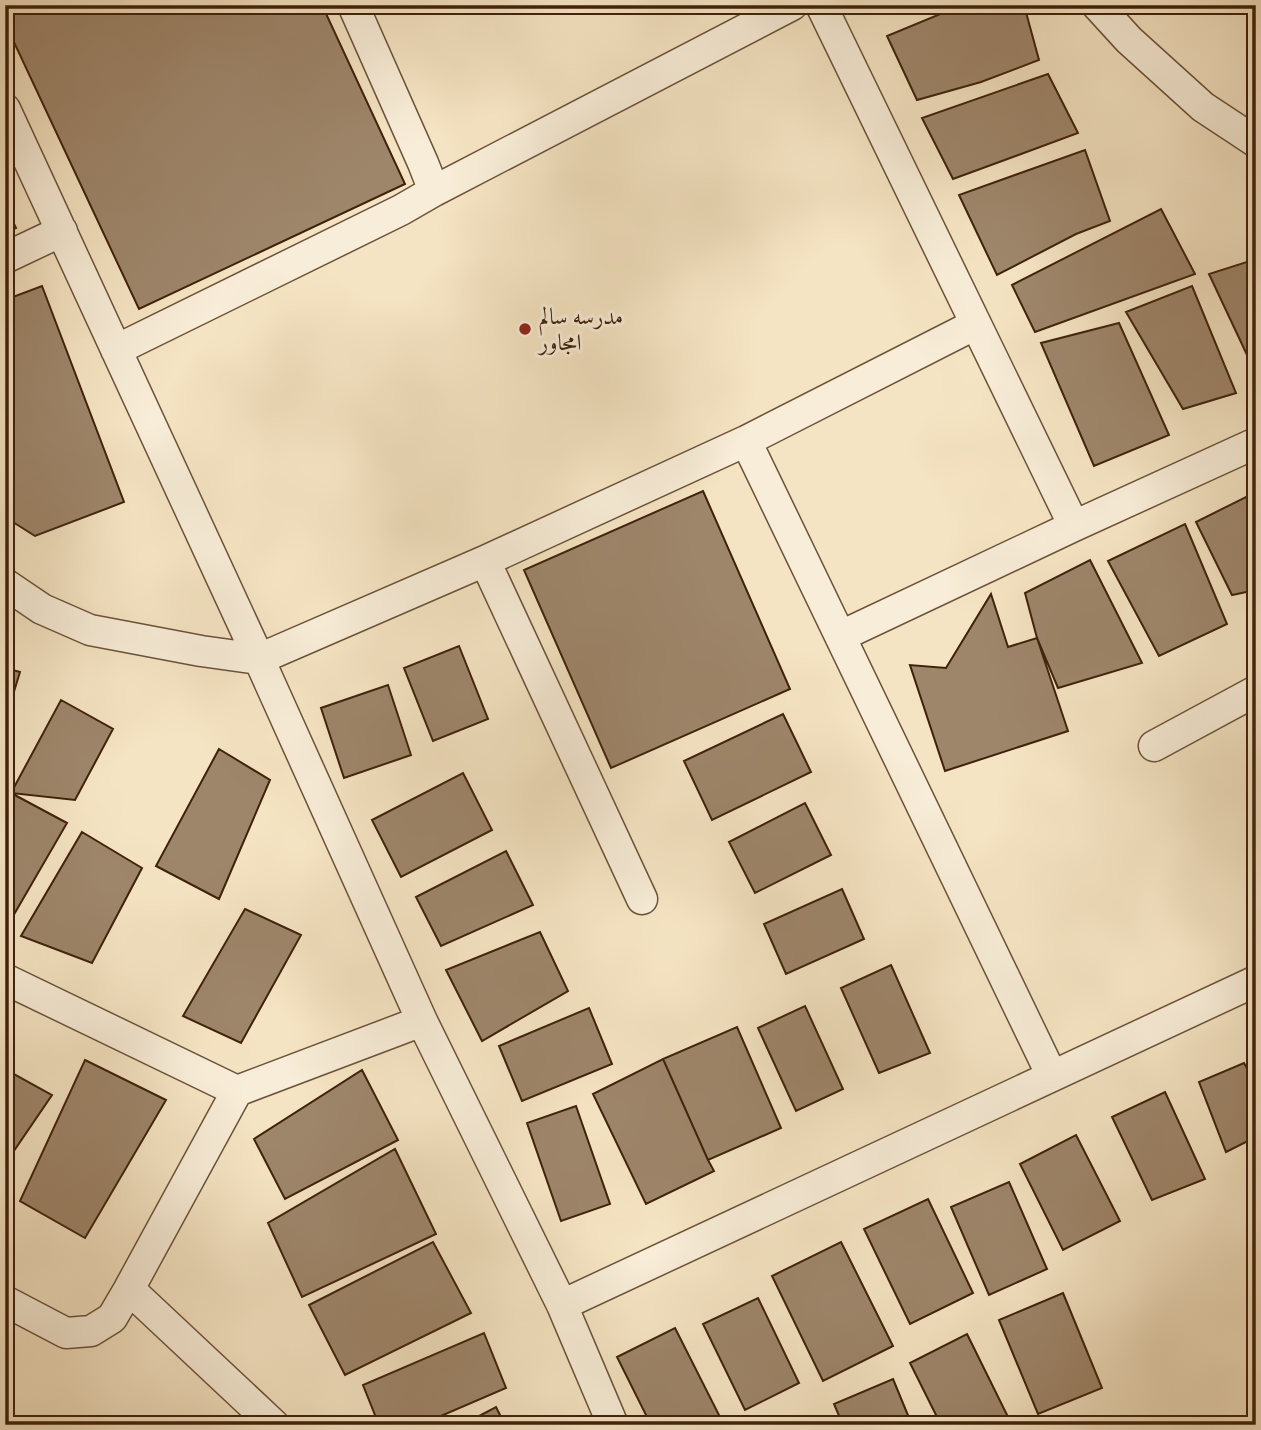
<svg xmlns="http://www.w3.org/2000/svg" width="1261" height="1430" viewBox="0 0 1261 1430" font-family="'IM FELL French Canon',Amiri,serif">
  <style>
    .building { fill: #9e866b; stroke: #3f210b; stroke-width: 2 }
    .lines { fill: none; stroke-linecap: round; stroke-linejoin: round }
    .street-casing { stroke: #6c5239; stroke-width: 33 }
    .street { stroke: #f8edd8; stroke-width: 30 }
    .poi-dot { fill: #8f2418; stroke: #f8edd8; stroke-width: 2.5 }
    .labels { text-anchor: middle; stroke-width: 6; stroke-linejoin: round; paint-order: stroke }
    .poi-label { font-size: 23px; fill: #3f210b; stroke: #f8edd8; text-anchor: start }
  </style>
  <rect width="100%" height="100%" fill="#f5e4c3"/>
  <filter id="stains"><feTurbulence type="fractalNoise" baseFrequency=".00286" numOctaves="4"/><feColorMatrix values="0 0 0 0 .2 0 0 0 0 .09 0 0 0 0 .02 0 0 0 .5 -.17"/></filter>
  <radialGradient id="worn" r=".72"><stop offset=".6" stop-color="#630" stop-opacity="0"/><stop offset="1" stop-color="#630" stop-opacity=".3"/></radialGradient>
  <!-- building -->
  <path class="building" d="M5,5H322L405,184L139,309L5,23Z
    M962,5H1024L1039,60L981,82L917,100L887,36Z
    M1048,74L1078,133L953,179L922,118Z
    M1085,150L1110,221L1076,234L997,275L959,195Z
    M5,205L16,228L5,233Z
    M1161,209L1195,274L1035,332L1012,285Z
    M1256,259V372H1255L1209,274Z
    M42,286L124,502L35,536L5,517V300Z
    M1192,286L1236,393L1183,409L1126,312Z
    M1119,323L1169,435L1094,466L1041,343Z
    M703,491L790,689L611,768L524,570Z
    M1246,497L1256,516V590L1232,595L1196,522Z
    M1185,524L1227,624L1159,656L1108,561Z
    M1090,560L1142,663L1058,688L1037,638L1025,593Z
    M991,594L1008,647L1037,638L1068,731L945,771L910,665L946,668Z
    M459,646L488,719L433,741L404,668Z
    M5,668L20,672L5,721Z
    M388,685L411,755L344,778L321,708Z
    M61,700L113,729L75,800L11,793Z
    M783,714L811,772L712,820L684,761Z
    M219,749L270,780L219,899L156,866Z
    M463,773L492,830L401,877L372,820Z
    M11,793L67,823L5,930V802Z
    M805,803L831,855L755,893L729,842Z
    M82,832L142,868L92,963L21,936Z
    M506,851L533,905L441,946L416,897Z
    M842,889L864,939L786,974L764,924Z
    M245,909L301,935L241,1043L183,1016Z
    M540,932L568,991L482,1041L446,970Z
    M891,965L930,1053L879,1073L841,988Z
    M805,1006L843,1089L796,1111L758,1028Z
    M589,1008L612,1064L522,1101L499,1046Z
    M737,1027L781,1128L708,1160L663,1059Z
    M663,1059L708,1160L714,1171L646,1204L593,1094Z
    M85,1060L166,1100L85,1238L20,1201Z
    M1244,1063L1256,1085V1137L1226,1152L1199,1082Z
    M5,1069L52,1095L5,1164Z
    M362,1070L398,1140L285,1199L254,1139Z
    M1165,1092L1205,1179L1152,1200L1112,1117Z
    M576,1106L610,1204L561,1221L527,1123Z
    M1076,1135L1120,1221L1063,1250L1020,1164Z
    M395,1149L436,1234L302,1297L268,1223Z
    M1009,1182L1047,1269L989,1295L951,1207Z
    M928,1199L973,1293L910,1324L864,1229Z
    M433,1242L471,1313L345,1375L309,1305Z
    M841,1242L893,1346L823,1381L772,1276Z
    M1063,1293L1102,1388L1038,1414L999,1320Z
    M758,1298L799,1383L745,1410L703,1324Z
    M675,1328L723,1423L719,1425H651L617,1357Z
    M484,1333L506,1388L420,1425H379L363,1385Z
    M967,1334L1012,1425H941L910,1363Z
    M893,1379L912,1425H843L834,1404Z
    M496,1407L505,1425H462Z"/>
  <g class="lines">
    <!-- street casing -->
    <g class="street-casing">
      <path id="street" d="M821,5L1074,526
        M1097,5L1129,40L1203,107L1256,142
        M5,109L259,659L485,561L746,441L976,324
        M434,191L792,5
        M5,258L62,231
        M116,350L401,210L434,191L423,163L353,5
        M746,441L1052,1076
        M485,561L642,899
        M5,584L42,609L90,630L201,651L259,659L422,1021L562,1305L613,1425
        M841,636L1074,526L1256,443
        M1154,746L1256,691
        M5,979L237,1091L422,1021
        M129,1289L274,1425
        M5,1301L66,1333L91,1331L112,1318L129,1289L237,1091
        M562,1305L1256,981"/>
    </g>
    <!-- street -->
    <use href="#street" class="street"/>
  </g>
  <!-- markers -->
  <circle class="poi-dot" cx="525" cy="329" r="7"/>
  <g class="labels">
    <!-- poi labels -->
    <g class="poi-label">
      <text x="539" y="324">مدرسه سالم<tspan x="539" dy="26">امجاور</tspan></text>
    </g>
  </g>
  <!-- margin -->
  <rect width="1261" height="1430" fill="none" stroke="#f5e4c3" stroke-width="28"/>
  <rect x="7" y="7" width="1247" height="1416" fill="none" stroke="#3f210b" stroke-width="3.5"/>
  <rect x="14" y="14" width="1233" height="1402" fill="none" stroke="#3f210b" stroke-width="2"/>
  <rect width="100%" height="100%" filter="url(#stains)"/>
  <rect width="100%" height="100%" fill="url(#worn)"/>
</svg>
